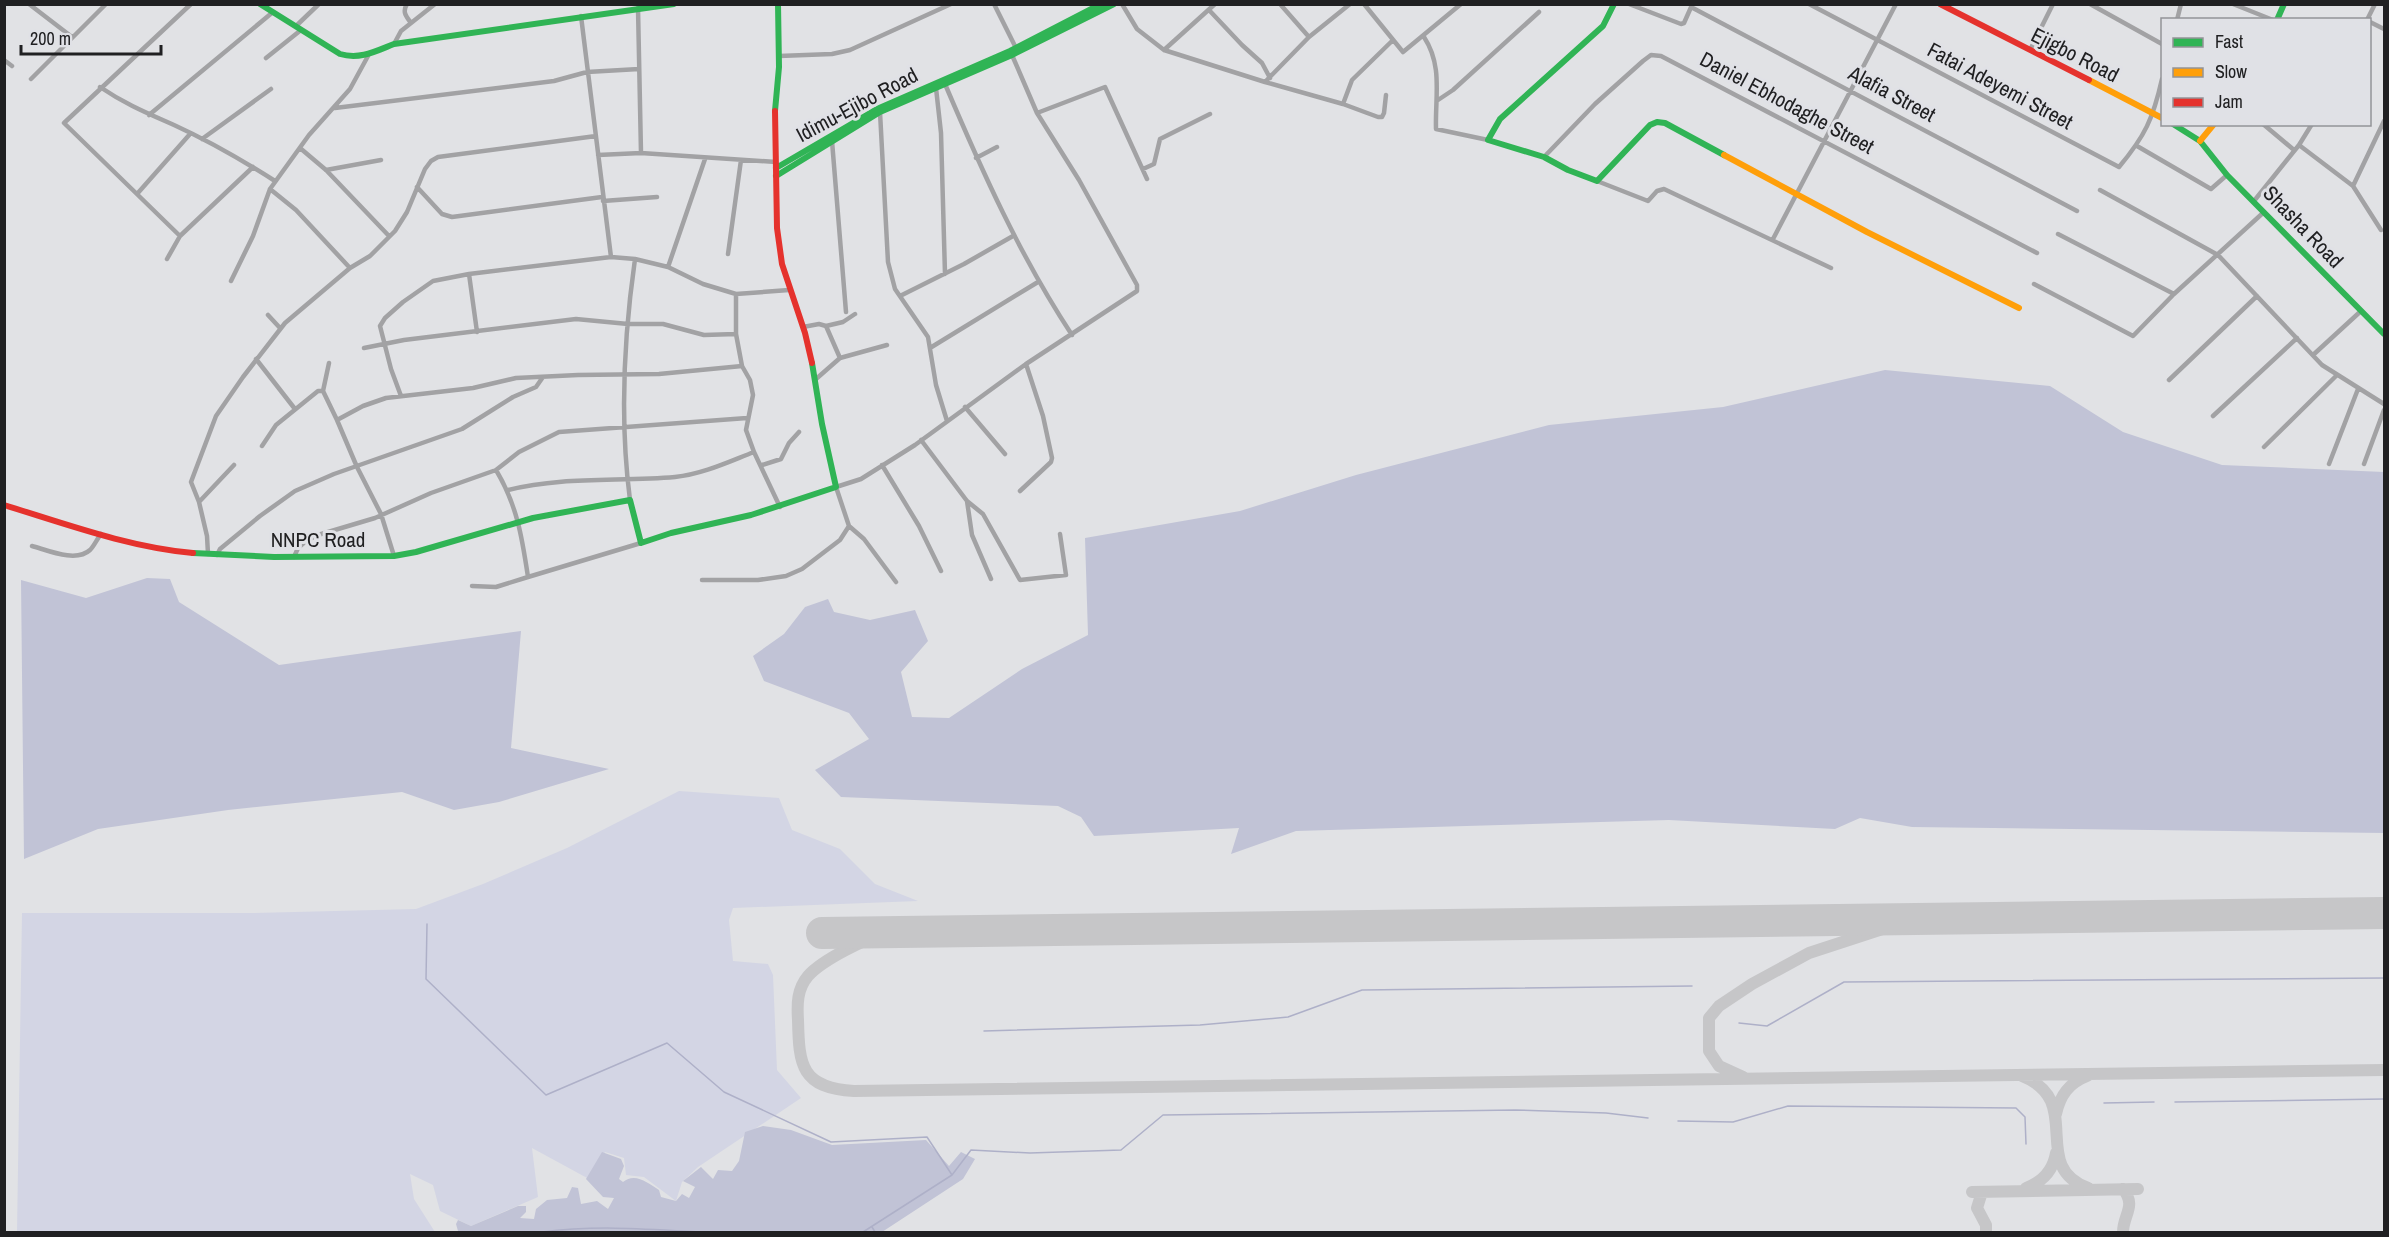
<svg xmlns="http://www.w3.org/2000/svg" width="2389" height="1237" viewBox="0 0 2389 1237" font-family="'Archivo Narrow',sans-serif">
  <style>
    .green { fill: #d3d5e4 }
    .forest { fill: #c1c3d6 }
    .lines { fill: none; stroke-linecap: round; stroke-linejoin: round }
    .stream { stroke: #aeb0c8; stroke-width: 1.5 }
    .taxiway { stroke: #c6c6c8; stroke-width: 12 }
    .runway { stroke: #c6c6c8; stroke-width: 32 }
    .street { stroke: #a2a2a4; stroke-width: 4.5 }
    .fast { stroke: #30b455; stroke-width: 6 }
    .slow { stroke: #ff9f0a; stroke-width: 6 }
    .jam { stroke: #e5322d; stroke-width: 6 }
    .labels { text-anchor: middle; stroke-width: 6; stroke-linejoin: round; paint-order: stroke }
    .street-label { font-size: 21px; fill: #202022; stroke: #e0e1e6 }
  </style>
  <rect width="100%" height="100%" fill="#e1e2e5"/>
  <!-- green -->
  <path class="green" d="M679,791L779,798L792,830L840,849L875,884L918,901L733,908L729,920L733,961L768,964L773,975L777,1070L801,1098L698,1167L682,1182L676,1201L644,1177L626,1175L624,1158L605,1152L589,1179L532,1148L538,1197L471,1226L440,1211L433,1185L410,1174L414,1199L435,1232H17L22,913H251L416,909L483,884L567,848Z"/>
  <!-- forest -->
  <path class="forest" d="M1885,370L2050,386L2123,432L2222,465L2384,472V833L1912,827L1860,818L1835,829L1669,820L1296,831L1231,854L1239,828L1094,836L1081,817L1058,806L841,797L815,770L869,739L849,713L764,681L753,656L784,634L805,607L828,599L834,612L870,620L915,610L928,641L901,672L912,717L949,718L1022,669L1088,635L1085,538L1240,511L1356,475L1549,425L1723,407Z
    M147,578L170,579L179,602L279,665L521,631L511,748L609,769L499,802L454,810L402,792L228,810L98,829L24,859L21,580L86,598Z
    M763,1126L791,1130L832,1145L926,1140L949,1166L961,1152L975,1159L963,1179L882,1232H452L458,1231L456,1224L458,1220L471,1226L518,1206H526V1212L520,1218L534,1219L536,1209L547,1200L567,1198L572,1187L578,1188L581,1204L597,1201L608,1209L614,1198L603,1197L586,1179L602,1152L621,1159L624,1166L619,1179L623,1182C635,1172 648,1183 659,1190L661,1197L676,1201L682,1194L689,1198L695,1187L683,1181L701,1167L713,1179L718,1170L732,1171L739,1161L745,1132Z"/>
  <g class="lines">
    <!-- stream -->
    <path class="stream" d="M427,924L426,979L546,1095L667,1043L724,1092L831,1142L927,1137L952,1175
      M1739,1023L1767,1026L1844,982L2384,978
      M984,1031L1200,1025L1288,1017L1362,990L1692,986
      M2175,1102L2384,1099
      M2104,1103L2154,1102
      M1678,1121L1733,1122L1788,1106L2016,1108L2025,1117L2026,1144
      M872,1227L875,1232
      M542,1232C595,1225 648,1229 701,1232
      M863,1232L952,1175L971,1150L1030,1153L1121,1150L1163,1115L1515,1110L1606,1113L1648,1118"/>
    <!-- taxiway -->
    <path class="taxiway" d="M888,931C866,939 823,959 808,976C797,989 797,1004 798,1020C799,1065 801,1088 854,1091L2384,1070
      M2022,1076C2086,1101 2028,1166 2088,1188
      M1743,1077L1719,1066L1709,1051V1018L1719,1006L1752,984L1809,953L1913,919
      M2056,1114C2060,1095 2069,1083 2087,1076
      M2026,1188C2042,1182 2053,1171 2056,1153
      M1972,1192L2138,1189
      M1982,1192L1977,1208L1986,1225V1232
      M2123,1232C2123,1215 2137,1206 2123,1189"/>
    <!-- runway -->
    <path class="runway" d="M822,933L2384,913"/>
    <!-- street -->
    <path class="street" d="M29,4L72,37
      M407,4C402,12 406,16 411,23
      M994,4L1016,48
      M1122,4L1137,29L1164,50L1265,82L1343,104L1378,117H1382L1384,113L1386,95
      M1280,4L1309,37
      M1364,4L1403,52L1461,4
      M1629,4L1681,24L1684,23L1692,5
      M1809,4L2119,167C2145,136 2153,119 2162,79
      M2090,4L2162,44
      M2233,4L2273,20
      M1691,7L2077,211
      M638,8L641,153
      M1209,10L1242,45L1262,63L1270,78
      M581,16L611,257L635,259L668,267L703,284L736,294L789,290
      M2177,20L2181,4
      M2367,20L2375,4
      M2370,22L2384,29
      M296,26L319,4
      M1424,37C1443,66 1435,96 1436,129L1488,140
      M394,44L401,31L435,4
      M1164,50L1215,4
      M2030,50L2053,4
      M779,56L832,54L850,50L951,4
      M266,58L301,30
      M4,60L12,66
      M31,79L106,4
      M1265,82L1309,37L1350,4
      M945,84C982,171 1020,256 1072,335
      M100,87C125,104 147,113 174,125C209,141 242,160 275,181
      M936,88L941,133L945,274
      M1438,100L1453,90L1539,12
      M1343,104L1352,80L1392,41
      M335,108L554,81L587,72L639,69
      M880,112L888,262L895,289L928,337L936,385L947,421
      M1037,113L1105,87L1147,179
      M149,115L273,12
      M2263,124L2294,150
      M202,139L271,89
      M832,141L846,312
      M2299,145L2353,186L2381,230
      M2137,146L2211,189L2227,175
      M300,148L326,170L389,236
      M598,155L641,153L776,162
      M1544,157L1595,104L1643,61L1651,55L1661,56L2037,253
      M976,158L997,147
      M1143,169L1154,164L1160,139L1210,114
      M326,170L381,160
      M1597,181L1648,201L1657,191L1664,189L1831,268
      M2353,186L2384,121
      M417,187L442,214L452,217L602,197
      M270,189L296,210L350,268
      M2100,190L2218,255L2322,365L2384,404
      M137,194L190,134
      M603,201L657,197
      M2254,201L2299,145L2312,124
      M2058,234L2174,294
      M180,236L64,123L191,4
      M1773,239L1896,4
      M728,254L741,160
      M167,259L180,236L253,167
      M668,267L705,159
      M469,274L477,332
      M231,281L253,236L270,189L309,135L350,89L368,56
      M2034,284L2133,336L2174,294L2264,212
      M900,296L964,264L1013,236
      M268,315L280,328
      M826,326L843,322L855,314
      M803,327L819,324L826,326L840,358
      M736,334L742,366L750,380L753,395L746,430L754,452
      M364,348L404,340L576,319L628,324H663L704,335L736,334V294
      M930,348L1038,282
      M2313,355L2361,311
      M256,359L295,409
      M816,379L840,358L887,345
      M2169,380L2257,296
      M323,391L329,363
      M401,396L391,369L380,326L385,318L403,302L433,281L469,274L611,257
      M965,407L1005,454
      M2213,416L2297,338
      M921,440L967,501L983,514L1020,580L1066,575L1060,534
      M262,446L276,425L318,391H323L337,420
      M2264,447L2336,376
      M2329,464L2358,389
      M2364,464L2384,410
      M762,465L781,459L789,443L799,432
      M882,465L919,526L941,571
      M496,470C517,505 522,537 528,577L641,543
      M508,490C563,476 619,482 675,477C703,474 728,462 754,452L780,507
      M1020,491L1051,462L1052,458L1043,416L1026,364
      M630,500C620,423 624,336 635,259
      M967,501L972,535L991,579
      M199,502L191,482L194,474L216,416L243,377L285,323L350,268L370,256L395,231L407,212L425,169L431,161L438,157L596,136
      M32,546C47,550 76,563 90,550C94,546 97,539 101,534
      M208,554L207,536L199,502L234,465
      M217,555L220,549L260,516L295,491L334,474L462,429L513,397L536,387L543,377
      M394,556L381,514L357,467L337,420L363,406L386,398L473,388L516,378L578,375L659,374L742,366
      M294,557L298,548L306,541L318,535L375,518L431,493L496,470L519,452L559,432L747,418
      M702,580H758L786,576L802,569L840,540L849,526
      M896,582L864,539L849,526L836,487L861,479L915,445L1026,364L1137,291V285L1079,180L1037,113L1012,55
      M472,586L496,587L528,577"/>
    <!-- fast -->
    <path class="fast" d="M260,4L340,54C360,60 376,51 394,44L674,4
      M1614,4L1603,26L1500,119L1488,140L1544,157L1568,170L1597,181L1650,125L1657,122L1665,123L1724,155
      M2277,20L2284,4
      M775,111L779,67L778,4
      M2173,124L2200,141L2227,175L2384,334
      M776,168L877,109L1010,51L1101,4
      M776,176L880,112L1012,55L1114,4
      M193,553L274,557L394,556L416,552L533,518L630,500L641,543L671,533L751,515L836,487L822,424L812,363"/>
    <!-- slow -->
    <path class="slow" d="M2089,80L2162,118
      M2200,141L2214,124
      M1724,155L1867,232L2019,308"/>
    <!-- jam -->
    <path class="jam" d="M1940,4L2089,80
      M775,111L777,228L782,264L805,333L812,363
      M4,505C66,524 128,547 193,553"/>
  </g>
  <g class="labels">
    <!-- street labels -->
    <g class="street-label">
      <text transform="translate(2075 55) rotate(27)" y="7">Ejigbo Road</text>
      <text transform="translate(2000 86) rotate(28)" y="7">Fatai Adeyemi Street</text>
      <text transform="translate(1892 94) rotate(28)" y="7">Alafia Street</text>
      <text transform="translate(1787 103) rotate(28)" y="7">Daniel Ebhodaghe Street</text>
      <text transform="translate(857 105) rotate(-28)" y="7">Idimu-Ejibo Road</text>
      <text transform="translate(2303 227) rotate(46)" y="7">Shasha Road</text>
      <text x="318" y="547">NNPC Road</text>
    </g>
  </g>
  <!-- border -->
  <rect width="2389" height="1237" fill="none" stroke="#202022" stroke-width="12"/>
  <!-- legend -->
  <rect x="2161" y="18" width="210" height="108" fill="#e0e1e6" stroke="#939498" stroke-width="1.5"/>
  <rect x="2173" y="38" width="30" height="9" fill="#30b455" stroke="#939498" stroke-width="1.5"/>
  <text x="2215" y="48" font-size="18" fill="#202022">Fast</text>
  <rect x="2173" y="68" width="30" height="9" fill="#ff9f0a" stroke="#939498" stroke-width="1.5"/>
  <text x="2215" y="78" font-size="18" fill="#202022">Slow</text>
  <rect x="2173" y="98" width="30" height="9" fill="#e5322d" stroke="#939498" stroke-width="1.5"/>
  <text x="2215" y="108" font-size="18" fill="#202022">Jam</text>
  <!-- scale -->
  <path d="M21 45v9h140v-9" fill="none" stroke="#202022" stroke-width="3"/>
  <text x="30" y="45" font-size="18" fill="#202022" stroke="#e0e1e6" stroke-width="4.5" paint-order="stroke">200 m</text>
</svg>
